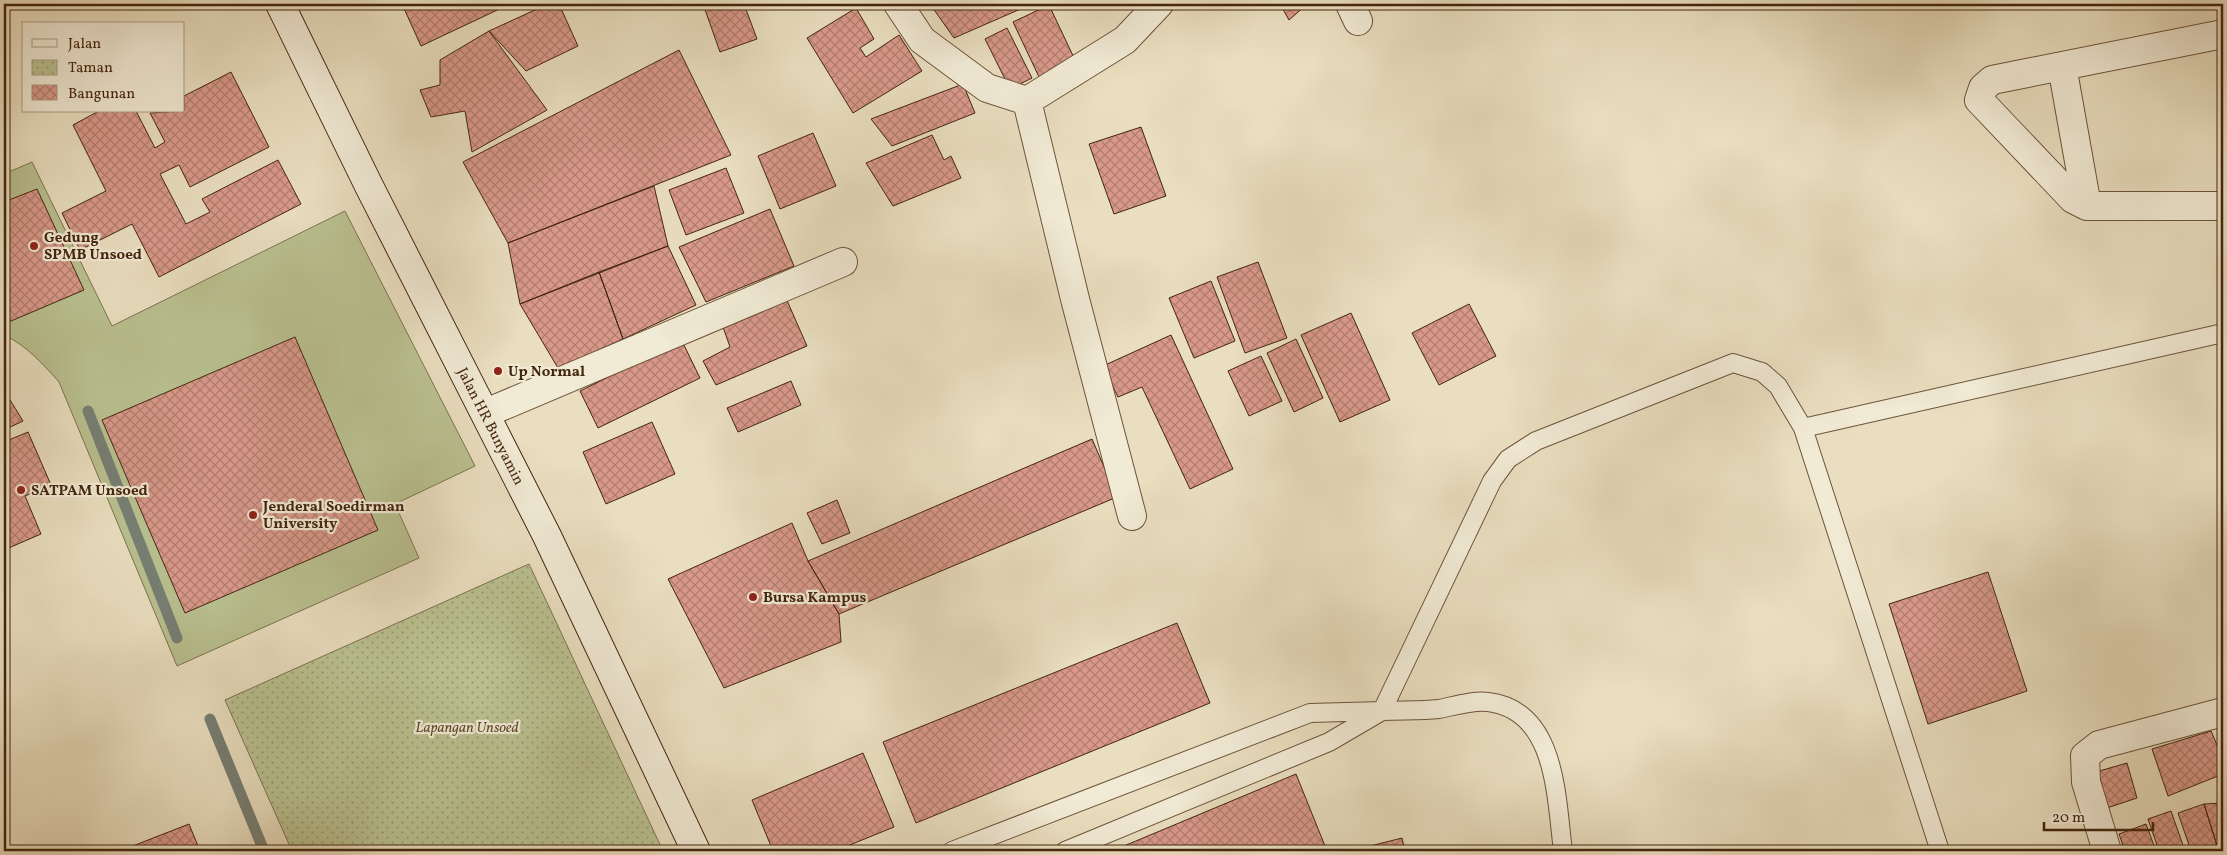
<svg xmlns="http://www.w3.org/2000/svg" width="2227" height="855" viewBox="0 0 2227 855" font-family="Vollkorn,serif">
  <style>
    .green { fill: #b9c090; stroke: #7e724f }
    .park { fill: url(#park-dots); stroke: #7e724f }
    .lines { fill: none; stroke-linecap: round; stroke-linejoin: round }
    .stream { stroke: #777f74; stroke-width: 11 }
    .building { fill: url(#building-cross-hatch); stroke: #44250e }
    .lane-casing { stroke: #6d533a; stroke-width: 20 }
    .street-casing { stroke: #6d533a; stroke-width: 30 }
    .secondary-casing { stroke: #44250e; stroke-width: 30 }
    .lane { stroke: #f1ead5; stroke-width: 18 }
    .street { stroke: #f1ead5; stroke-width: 28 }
    .secondary { stroke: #f1ead5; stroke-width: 28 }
    .poi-dot { fill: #8f2418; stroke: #f1ead5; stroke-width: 2 }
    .labels { text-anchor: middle; stroke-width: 4.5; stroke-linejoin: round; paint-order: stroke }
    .poi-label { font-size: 15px; font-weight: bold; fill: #44250e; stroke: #f1ead5; text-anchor: start }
    .street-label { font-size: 15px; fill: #44250e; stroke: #f1ead5 }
    .park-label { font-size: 15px; font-style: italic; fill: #614c2e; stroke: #f1ead5 }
  </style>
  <defs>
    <pattern id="park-dots" width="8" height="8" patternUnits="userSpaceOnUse" patternTransform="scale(1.25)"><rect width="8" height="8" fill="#b9c090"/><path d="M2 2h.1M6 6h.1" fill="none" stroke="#989c74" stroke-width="1.8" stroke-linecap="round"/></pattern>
    <pattern id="building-cross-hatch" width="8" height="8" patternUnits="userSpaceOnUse" patternTransform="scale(1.25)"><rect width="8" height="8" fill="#d9998a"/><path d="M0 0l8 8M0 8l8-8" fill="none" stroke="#b27d6f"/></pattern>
  </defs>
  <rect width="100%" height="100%" fill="#e9debf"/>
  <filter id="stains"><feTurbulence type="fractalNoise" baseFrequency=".004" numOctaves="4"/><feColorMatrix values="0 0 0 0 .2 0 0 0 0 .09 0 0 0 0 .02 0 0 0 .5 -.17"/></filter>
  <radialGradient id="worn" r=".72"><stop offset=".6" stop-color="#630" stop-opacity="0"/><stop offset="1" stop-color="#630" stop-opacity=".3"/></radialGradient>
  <!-- green -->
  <path class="green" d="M32,162L112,326L345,211L475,466L395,504L419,558L177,666L59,382C43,364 26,345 4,335V174Z"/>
  <!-- park -->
  <path class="park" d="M529,564L663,851H292L225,700Z"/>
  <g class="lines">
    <!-- stream -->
    <path class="stream" d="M88,411L177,638
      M210,719L264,851"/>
  </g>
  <!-- building -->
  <path class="building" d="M402,4H510L421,46Z
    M548,4H559L578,46L526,71L489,31Z
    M703,4H744L757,39L720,52Z
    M930,4H1032L954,38Z
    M1280,4H1305L1306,5L1289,20Z
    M1049,5L1076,62L1040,79L1013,22Z
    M856,8L874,39L860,48L866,57L899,35L922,71L853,113L807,38Z
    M1007,28L1032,78L1010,89L985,39Z
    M489,31L547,110L472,152L465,111L431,117L420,90L440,85V60Z
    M679,50L731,155L508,243L463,162Z
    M231,72L269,147L190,187L179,165L160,174L186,224L210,212L202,199L278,160L301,204L159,277L132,224L80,250L62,213L106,191L73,125L99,111H136L155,148L165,142L150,113L184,111V96Z
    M963,84L975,113L892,146L871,119Z
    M1141,127L1166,196L1114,214L1089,144Z
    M813,133L836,186L780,209L758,156Z
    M932,135L944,160L951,156L961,178L893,206L866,163Z
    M726,168L744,213L686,235L669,190Z
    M654,186L668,246L520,304L508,243Z
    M37,189L84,290L4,324V202Z
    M770,209L794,266L706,302L679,247Z
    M668,246L696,305L623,339L599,272Z
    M1258,262L1287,338L1245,353L1217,277Z
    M599,272L623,339L558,368L520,304Z
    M1211,281L1235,341L1194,358L1169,298Z
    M785,296L807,346L716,385L703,361L730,347L723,327Z
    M1469,304L1496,356L1439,385L1412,333Z
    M1351,313L1390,400L1340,422L1301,335Z
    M1171,335L1233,469L1190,489L1142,387L1118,397L1103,366Z
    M295,337L378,530L185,613L102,420Z
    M1296,339L1323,398L1294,412L1267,353Z
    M682,341L700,378L598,428L580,391Z
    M1261,356L1282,401L1249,416L1228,371Z
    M791,381L801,405L738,432L727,408Z
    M4,390L23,421L4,430Z
    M652,422L675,474L606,504L583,452Z
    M28,432L51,485L25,496L41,534L4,550V442Z
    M1092,439L1117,497L839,614L808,561Z
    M837,500L850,533L822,544L807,513Z
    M792,523L808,561L839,614L841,642L724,688L668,579Z
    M1988,572L2027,691L1928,724L1889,604Z
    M1177,623L1210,703L916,823L883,742Z
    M2211,731L2223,759V774L2168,796L2152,749Z
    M863,753L894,827L835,851H773L752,800Z
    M2127,763L2137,798L2107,808L2096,772Z
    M1296,774L1327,851H1112Z
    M2223,803V848L2218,849L2204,804Z
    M2204,804L2218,849L2191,851L2178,813Z
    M2171,811L2185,851H2159L2148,819Z
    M189,824L200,851H120Z
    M2146,824L2156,851H2125L2119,834Z
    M1402,838L1405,851H1371L1370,846Z"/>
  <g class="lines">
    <!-- lane casing -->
    <g class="lane-casing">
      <path id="lane" d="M1803,428L2223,333
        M952,851L1310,713L1382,711L1329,742L1065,851
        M1563,851C1556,798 1557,710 1488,702C1473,700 1454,706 1439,709C1420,711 1401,710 1382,711L1492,481L1508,459L1536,441L1733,363L1762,372L1778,386L1803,428L1940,851"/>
    </g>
    <!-- street casing -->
    <g class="street-casing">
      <path id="street" d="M898,4L922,40L987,88L1027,101L1125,40L1159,4
        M1350,4L1358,21
        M2223,34L1992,80L1983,88L1979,100L2073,199L2087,206H2223
        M2062,66L2087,206
        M1027,101L1075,299L1132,516
        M486,413L843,262
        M2107,851L2086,782L2085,756L2099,745L2223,712"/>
    </g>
    <!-- secondary casing -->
    <g class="secondary-casing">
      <g id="secondary">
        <path id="s1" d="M280,4L369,186L547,536L696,851"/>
      </g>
    </g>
    <!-- lane -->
    <use href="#lane" class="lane"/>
    <!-- street -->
    <use href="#street" class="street"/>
    <!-- secondary -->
    <use href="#secondary" class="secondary"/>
  </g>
  <!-- markers -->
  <g class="poi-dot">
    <circle cx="34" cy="246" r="5"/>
    <circle cx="498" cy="371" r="5"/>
    <circle cx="21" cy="490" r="5"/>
    <circle cx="253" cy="515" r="5"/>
    <circle cx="753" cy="597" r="5"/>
  </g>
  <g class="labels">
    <!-- poi labels -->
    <g class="poi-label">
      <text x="44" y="242">Gedung<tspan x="44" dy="17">SPMB Unsoed</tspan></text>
      <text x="508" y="376">Up Normal</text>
      <text x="31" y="495">SATPAM Unsoed</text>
      <text x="263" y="511">Jenderal Soedirman<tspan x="263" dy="17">University</tspan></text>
      <text x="763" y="602">Bursa Kampus</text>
    </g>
    <!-- street labels -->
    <g class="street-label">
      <text dy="5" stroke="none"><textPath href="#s1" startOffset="472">Jalan HR Bunyamin</textPath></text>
    </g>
    <!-- park labels -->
    <g class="park-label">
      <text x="467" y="732">Lapangan Unsoed</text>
    </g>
  </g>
  <!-- margin -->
  <rect width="2227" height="855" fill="none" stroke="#e9debf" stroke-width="20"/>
  <rect x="5" y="5" width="2217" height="845" fill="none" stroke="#44250e" stroke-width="2.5"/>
  <rect x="10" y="10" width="2207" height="835" fill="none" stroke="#44250e"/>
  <!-- legend -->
  <rect x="22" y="22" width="162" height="90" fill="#f1ead5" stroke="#ac9b85"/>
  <rect x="32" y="39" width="25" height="8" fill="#f1ead5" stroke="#ac9b85"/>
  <text x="68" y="48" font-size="15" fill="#44250e">Jalan</text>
  <rect x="32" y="60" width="25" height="15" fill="url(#park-dots)" stroke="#ac9b85"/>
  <text x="68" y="72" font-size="15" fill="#44250e">Taman</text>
  <rect x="32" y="85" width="25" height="15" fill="url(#building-cross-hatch)" stroke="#ac9b85"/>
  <text x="68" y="98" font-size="15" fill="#44250e">Bangunan</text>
  <!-- scale -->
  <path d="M2044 822v8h109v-8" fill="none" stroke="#44250e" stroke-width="2.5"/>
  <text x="2052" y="822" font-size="15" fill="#44250e" stroke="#f1ead5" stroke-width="4" paint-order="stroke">20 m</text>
  <rect width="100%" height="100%" filter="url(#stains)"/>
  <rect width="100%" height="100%" fill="url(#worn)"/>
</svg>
